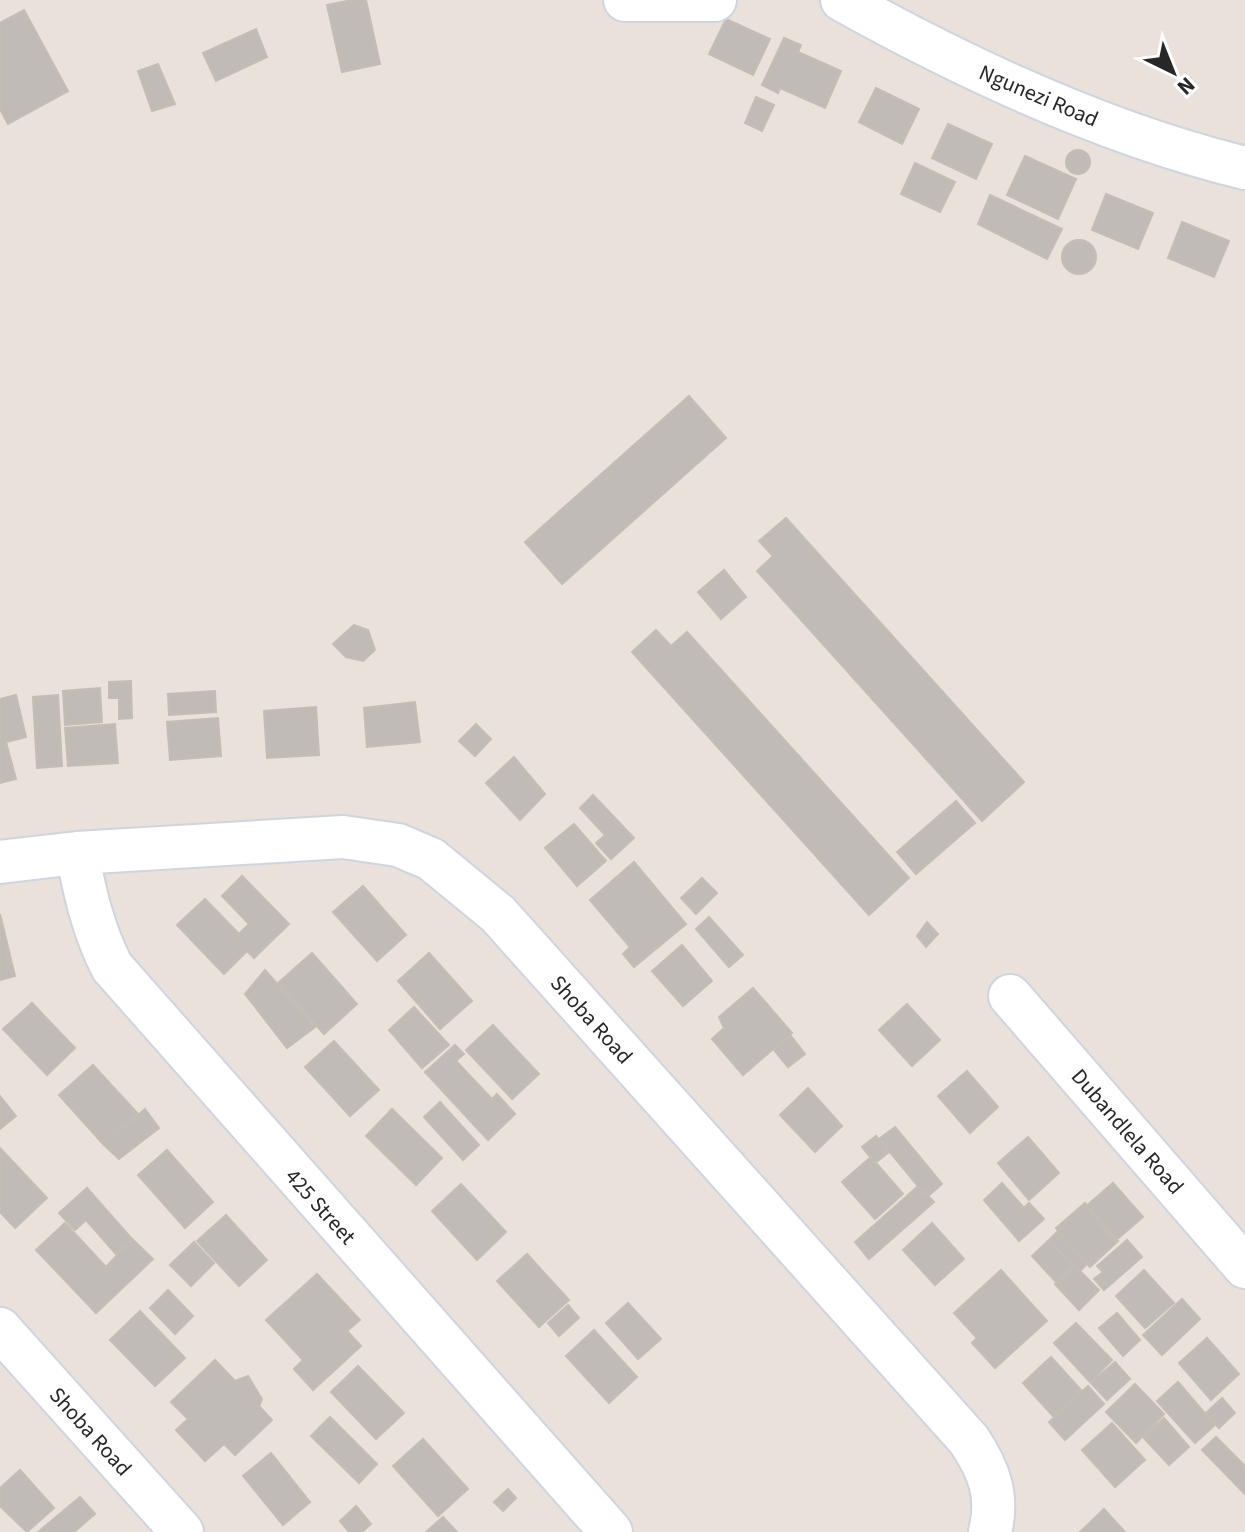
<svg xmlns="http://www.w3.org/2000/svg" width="1245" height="1532" viewBox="0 0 1245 1532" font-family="'Source Sans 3',sans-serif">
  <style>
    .building { fill: #c1bbb7; stroke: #c4bdb4; stroke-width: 2 }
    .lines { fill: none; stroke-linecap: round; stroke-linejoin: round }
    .minor-casing { stroke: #cfd4e0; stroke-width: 46 }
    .minor { stroke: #fff; stroke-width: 42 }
    .labels { text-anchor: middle; stroke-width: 6; stroke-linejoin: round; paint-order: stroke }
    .street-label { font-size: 22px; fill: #272727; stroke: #fff }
  </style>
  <rect width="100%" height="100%" fill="#e9e1da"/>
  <!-- building -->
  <path class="building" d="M352,0H366L380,64L342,72L327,5Z
    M24,10L68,91L8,124L0,109V23Z
    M726,19L770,39L753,75L709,54Z
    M256,29L267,57L216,81L203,53Z
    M784,38L801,45L798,52L841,71L825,108L780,88L778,93L762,85Z
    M158,64L175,104L152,111L138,71Z
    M876,88L919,109L902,144L859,122Z
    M756,97L774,105L762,131L745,123Z
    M948,124L992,144L976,179L932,158Z
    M1066 162a12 12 0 1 1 24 0a12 12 0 1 1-24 0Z
    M1025,156L1076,179L1058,219L1007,195Z
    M915,163L955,182L940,212L901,194Z
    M1106,194L1153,213L1138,249L1092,230Z
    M990,195L1062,229L1047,259L978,224Z
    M1182,222L1229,241L1214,277L1168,258Z
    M1062 257a17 17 0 1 1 34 0a17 17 0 1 1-34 0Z
    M689,396L726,438L562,584L525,542Z
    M786,518L1024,782L982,821L757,571L773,556L759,541Z
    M724,570L746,597L721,619L698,592Z
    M354,625L368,630L375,650L363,661L346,657L333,644Z
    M656,630L671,646L687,632L909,878L869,915L632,652Z
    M131,681L132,718L119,719V698H109V682Z
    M100,688L102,722L65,725L63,691Z
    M215,691L216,712L169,715L168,694Z
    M16,695L26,737L6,742L16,779L0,783V699Z
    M58,695L62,766L37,768L33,697Z
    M415,702L420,742L367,747L364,708Z
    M316,707L319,755L267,758L264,711Z
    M218,718L221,756L170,760L167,722Z
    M115,724L118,763L68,766L65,728Z
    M476,724L491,739L475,756L459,741Z
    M514,757L545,794L520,820L486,783Z
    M593,795L634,838L611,859L596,843L605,835L580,808Z
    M956,801L975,823L916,874L897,852Z
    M574,824L606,861L577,886L545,848Z
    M634,862L686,924L634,967L623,954L630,947L590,900Z
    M242,876L289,924L254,958L247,951L224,974L177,925L205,899L239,934L249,924L222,896Z
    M702,878L717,893L696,914L681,898Z
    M363,886L406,935L377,961L333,912Z
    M0,914L15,976L0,980Z
    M709,917L743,955L729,967L696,929Z
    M927,922L938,934L926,947L917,936Z
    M682,945L712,981L683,1006L652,971Z
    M312,953L357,1004L324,1034L278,983Z
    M429,953L472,1001L440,1029L398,981Z
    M265,970L315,1027L287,1048L245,994Z
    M753,988L792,1033L743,1075L712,1039L724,1028L719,1017Z
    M32,1003L75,1048L47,1075L3,1029Z
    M907,1004L940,1040L912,1066L879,1030Z
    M414,1007L449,1045L422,1068L389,1030Z
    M493,1025L539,1074L512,1099L466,1050Z
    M791,1036L805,1054L788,1067L774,1050Z
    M334,1041L379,1090L350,1116L305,1067Z
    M455,1045L464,1054L456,1061L492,1099L497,1094L515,1114L488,1140L425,1072Z
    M93,1065L138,1114L104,1145L59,1095Z
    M967,1071L998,1107L970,1133L938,1096Z
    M808,1088L842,1126L815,1152L780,1115Z
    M0,1096L16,1116L0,1129Z
    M440,1102L479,1145L463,1160L424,1117Z
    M145,1109L159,1128L119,1159L104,1145Z
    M392,1109L442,1158L416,1185L366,1136Z
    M895,1127L942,1184L927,1197L879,1139Z
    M876,1136L889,1152L875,1163L862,1147Z
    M1028,1137L1059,1173L1029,1200L998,1163Z
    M0,1148L47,1198L15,1228L0,1212Z
    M167,1150L213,1202L185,1228L138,1175Z
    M871,1157L903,1194L875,1219L842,1182Z
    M1002,1183L1024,1208L1029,1203L1044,1219L1019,1241L984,1200Z
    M1113,1183L1143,1217L1115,1241L1085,1207Z
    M461,1184L506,1232L477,1260L432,1211Z
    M918,1186L934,1202L869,1259L855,1242Z
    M87,1188L132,1239L116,1254L86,1220L75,1230L59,1213Z
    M1085,1203L1118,1241L1090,1267L1056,1228Z
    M226,1215L267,1260L239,1286L197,1241Z
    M65,1223L106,1267L132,1239L153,1259L96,1313L36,1250Z
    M932,1223L964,1259L935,1285L903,1250Z
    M1058,1231L1088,1263L1079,1272L1049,1240Z
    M1049,1240L1073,1266L1056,1282L1032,1256Z
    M1127,1240L1142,1257L1104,1290L1094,1279L1103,1272L1097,1266Z
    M194,1242L214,1263L191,1286L170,1265Z
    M527,1254L569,1300L539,1327L497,1281Z
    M1075,1266L1099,1290L1079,1310L1055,1284Z
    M1001,1270L1047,1321L995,1368L972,1343L977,1338L954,1313Z
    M1144,1270L1174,1303L1145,1328L1116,1296Z
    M317,1274L360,1320L347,1331L361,1346L313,1390L294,1369L303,1360L266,1320Z
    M168,1290L193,1316L175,1334L150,1308Z
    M1182,1299L1200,1319L1162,1355L1143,1335Z
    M628,1303L661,1339L638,1359L606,1323Z
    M568,1305L579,1318L559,1336L548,1323Z
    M140,1311L185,1358L155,1386L110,1340Z
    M1117,1313L1140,1340L1123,1356L1099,1328Z
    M1076,1323L1112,1360L1090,1382L1054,1343Z
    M594,1330L637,1377L609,1403L566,1356Z
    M1207,1338L1239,1374L1211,1400L1179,1363Z
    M1051,1357L1081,1390L1053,1416L1023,1383Z
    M215,1360L235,1381L248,1376L262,1399L259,1406L272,1420L235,1455L224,1444L205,1461L176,1430L188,1419L171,1402Z
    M1115,1362L1130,1379L1107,1400L1091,1383Z
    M358,1366L404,1413L376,1439L331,1392Z
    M1178,1382L1215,1425L1195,1443L1157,1401Z
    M1135,1384L1164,1414L1136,1443L1106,1412Z
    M1088,1386L1104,1404L1065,1440L1049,1422Z
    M1222,1398L1235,1413L1219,1428L1206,1413Z
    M330,1417L377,1464L359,1483L311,1436Z
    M1164,1418L1189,1447L1169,1465L1143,1437Z
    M1112,1423L1145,1460L1115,1487L1082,1450Z
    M1216,1437L1245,1466V1494L1202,1450Z
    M423,1439L468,1489L438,1516L393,1466Z
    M271,1453L310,1502L283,1525L243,1476Z
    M20,1470L54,1508L27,1532L0,1506V1488Z
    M508,1489L516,1498L503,1511L494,1502Z
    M80,1497L95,1514L74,1532H38Z
    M356,1506L371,1524L362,1532H349L340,1521Z
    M1104,1509L1125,1532H1080Z
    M443,1517L457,1532H426Z"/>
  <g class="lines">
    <!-- minor casing -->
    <g class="minor-casing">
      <path id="minor" d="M625,0H715
        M842,0C968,70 1105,134 1245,168
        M77,853C85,893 93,930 112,967L611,1532
        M0,862L77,853L343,837L398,845L431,859L498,914L969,1440C989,1470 999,1496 990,1532
        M1010,996L1245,1267
        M0,1329L182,1532"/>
    </g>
    <!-- minor -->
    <use href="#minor" class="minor"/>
  </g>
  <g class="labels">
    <!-- street labels -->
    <g class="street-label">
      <text transform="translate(1039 95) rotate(23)" y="8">Ngunezi Road</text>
      <text transform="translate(592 1019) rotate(48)" y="8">Shoba Road</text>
      <text transform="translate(1128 1131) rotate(49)" y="8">Dubandlela Road</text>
      <text transform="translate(321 1206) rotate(48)" y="8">425 Street</text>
      <text transform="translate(91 1431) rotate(48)" y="8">Shoba Road</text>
    </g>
  </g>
  <!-- north arrow -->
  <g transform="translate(1173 72) rotate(137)" stroke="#ffffff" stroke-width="6" paint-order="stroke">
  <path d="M0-6L14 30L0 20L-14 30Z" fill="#272727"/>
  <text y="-12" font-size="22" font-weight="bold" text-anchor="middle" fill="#272727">N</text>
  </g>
</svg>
